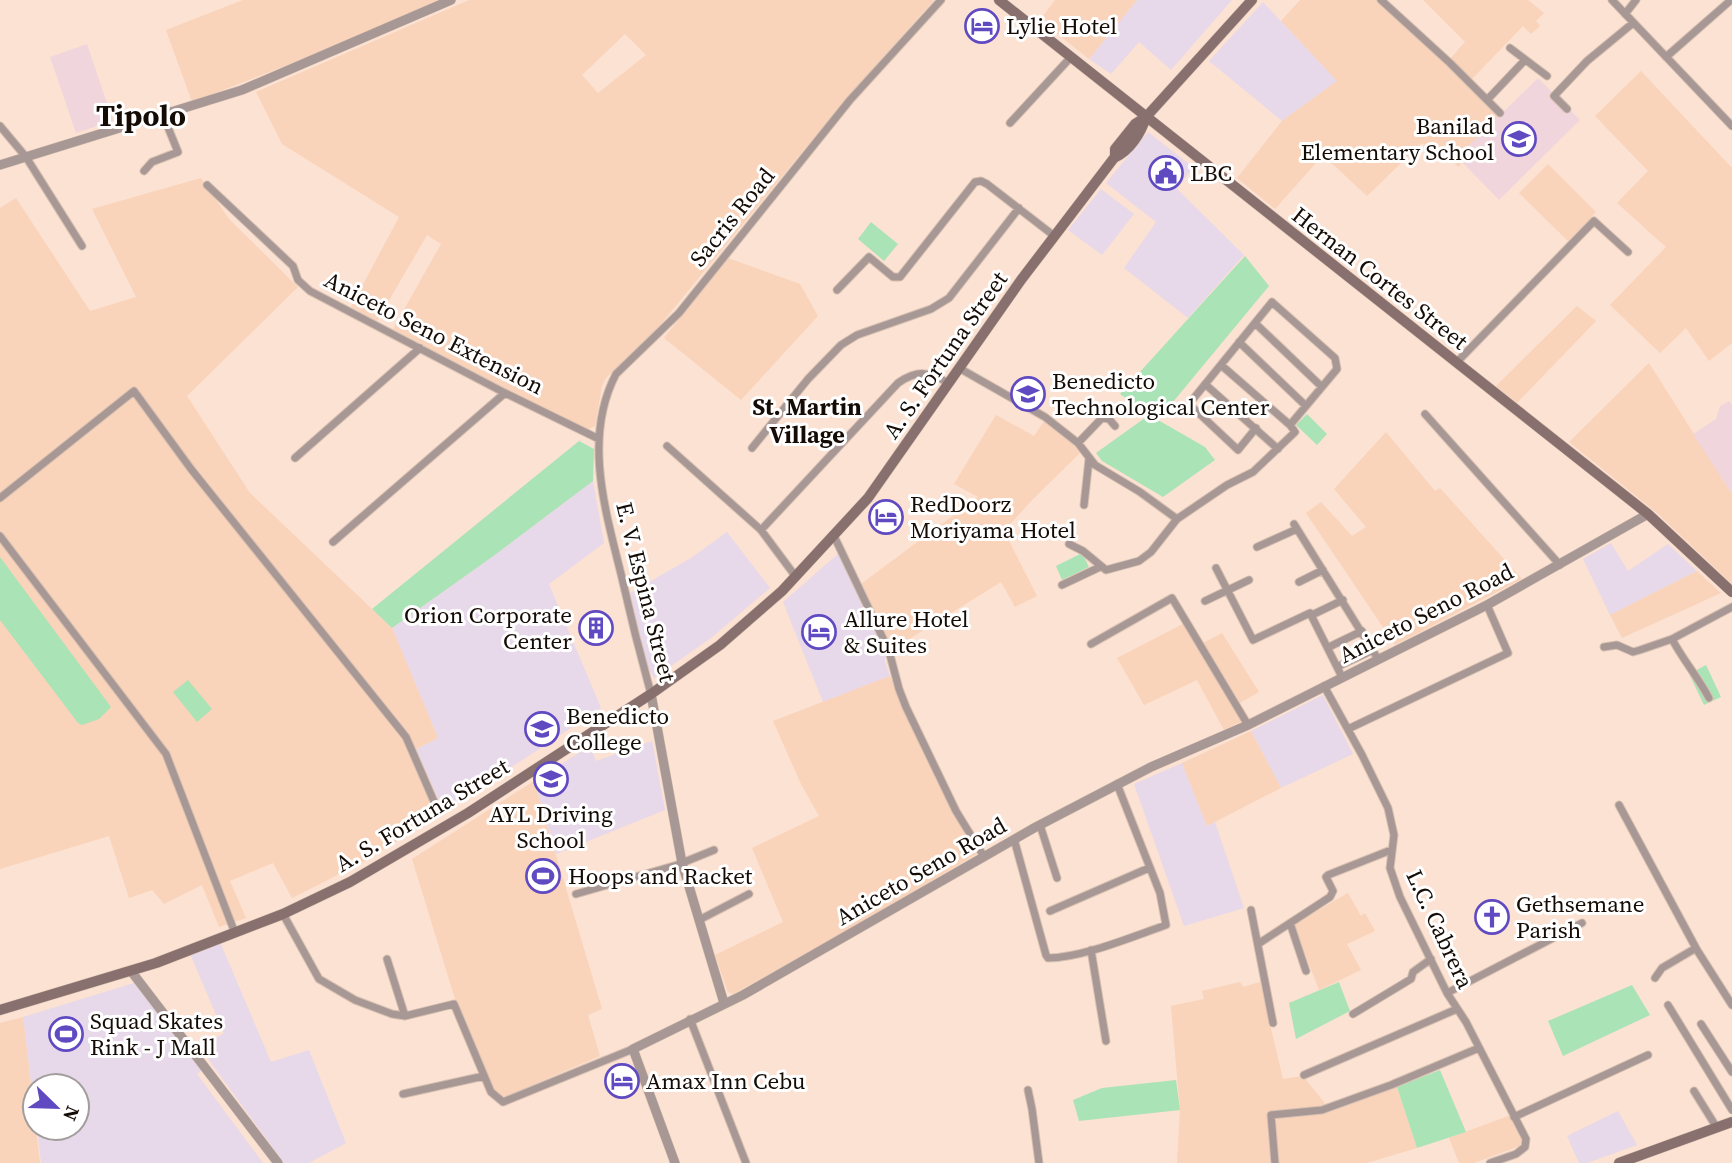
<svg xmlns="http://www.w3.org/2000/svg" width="1732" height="1163" viewBox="0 0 1732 1163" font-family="'Source Serif 4',serif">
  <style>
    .commercial { fill: #e7d8ea }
    .built { fill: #f9d3ba; fill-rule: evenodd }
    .education { fill: #f0d6dc }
    .green { fill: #aae3b6 }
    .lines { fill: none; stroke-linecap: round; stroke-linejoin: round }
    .minor-casing { stroke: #d7c0b1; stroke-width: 9 }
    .tertiary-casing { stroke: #d7c0b1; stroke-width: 10 }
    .secondary-casing { stroke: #d7c0b1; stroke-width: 11 }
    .minor { stroke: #a79795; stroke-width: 7 }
    .tertiary { stroke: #a79795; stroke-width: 9 }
    .secondary { stroke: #87706e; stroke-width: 10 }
    .labels { text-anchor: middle; stroke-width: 6; stroke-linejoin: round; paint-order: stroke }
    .poi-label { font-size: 23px; fill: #150b05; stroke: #fff; text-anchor: start }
    .street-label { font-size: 23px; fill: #150b05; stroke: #fff }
    .neighbourhood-label { font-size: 24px; font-weight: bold; fill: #150b05; stroke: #fff }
    .district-label { font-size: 30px; font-weight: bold; fill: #150b05; stroke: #fff }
  </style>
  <rect width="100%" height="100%" fill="#fce2d2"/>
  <!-- commercial -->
  <path class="commercial" d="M1137,0H1232L1171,70L1139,42L1111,74L1089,59Z
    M1263,2L1337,81L1282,121L1209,61Z
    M1148,132L1193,167L1177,189L1244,255L1188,318L1124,268L1156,222L1106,183Z
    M1101,189L1134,214L1102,255L1068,230Z
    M593,481L604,543L549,584L601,708L444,812L416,749L438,738L392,628L492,557Z
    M727,532L770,588L711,638L654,678L647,665L630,593L691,558Z
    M1611,543L1628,571L1668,544L1697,571L1610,615L1583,559Z
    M839,553L848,568L885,650V662L890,676L823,702L783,602Z
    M1323,695L1353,754L1281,788L1251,731Z
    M652,741L665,810L556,854L534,781L590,746L596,761Z
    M1182,763L1207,826L1215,822L1244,908L1184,926L1134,784Z
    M220,942L271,1062L309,1050L346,1143L309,1163H284L200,1048L224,1033L190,954Z
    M137,982L203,1069L197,1074L263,1163H41L37,1128H77V1086H35V1115L23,1017Z
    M1618,1111L1637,1145L1587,1163H1579L1567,1136Z"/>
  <!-- built -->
  <path class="built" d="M243,0H439L303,59L192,102L166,30Z
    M469,0H934L848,96L661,324L606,378L602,386L595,426L588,429L501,387L393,329L441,244L427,235L377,321L351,307L399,217L282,144L256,92ZM625,34L646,55L598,93L582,75Z
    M1055,0H1137L1089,59L1040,20Z
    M1300,0H1380L1445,61L1503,120L1458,167L1450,157L1443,163L1422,143L1367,196L1323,155L1275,209L1237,178L1282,121L1337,81L1281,21Z
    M1423,0H1528L1544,13L1536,21L1540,26L1531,34L1523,26L1472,79L1450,59L1465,42Z
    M1641,71L1732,168V343L1709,361L1686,328L1660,353L1610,305L1666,247L1617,203L1648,171L1595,116Z
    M1548,164L1596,212L1568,241L1519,193Z
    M201,178L229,219L298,287L187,396L250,493L392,628L438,738L416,749L443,812L365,861L292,898L273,863L230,881L246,918L219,927L202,885L164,904L152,890L129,898L109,836L0,869V208L16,198L90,311L136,297L92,209Z
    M728,258L800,284L818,316L741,400L664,338Z
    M1577,306L1596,321L1517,403L1496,386Z
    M1649,363L1732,494V584L1657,513L1569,442Z
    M996,415L1034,436L1045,420L1066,436L1080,453L1033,499L1004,531L1037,596L1015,607L1001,582L893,649L861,584L978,497L954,484Z
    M1386,432L1435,491L1440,488L1522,579L1395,645L1306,513L1321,502L1352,536L1366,527L1334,489Z
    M1697,571L1721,593L1622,638L1610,615Z
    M1185,623L1243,721L1224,730L1197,680L1144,705L1117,658Z
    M1222,633L1259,692L1240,703L1203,643Z
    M890,676L905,714H909L942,787L977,854L811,952L733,994L728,992L715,955L783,922L752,848L819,816L801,784L773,721Z
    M1251,731L1281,788L1207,826L1182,763Z
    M534,781L602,1009L588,1015L600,1056L506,1096H500L496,1093L455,999L412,859Z
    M1348,893L1361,916L1365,913L1375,931L1347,944L1361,970L1319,990L1294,924Z
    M1240,982L1243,987L1260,982L1283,1079L1303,1076L1324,1102L1327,1113L1397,1087L1417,1148L1367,1163H1177L1180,1110L1171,1006L1204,999L1202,991Z
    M23,1017L40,1163H0V1023Z
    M1511,1115L1522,1139L1520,1146L1474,1163H1459L1449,1138Z"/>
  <!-- education -->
  <path class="education" d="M87,44L113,121L76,133L50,57Z
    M1538,78L1580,120L1499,200L1457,157Z
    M1729,401L1732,405V494L1693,434L1716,419L1720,406Z"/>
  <!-- green -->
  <path class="green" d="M871,222L898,244L884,261L858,239Z
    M1245,256L1269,286L1158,420L1205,447L1215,460L1163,497L1102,461L1096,453L1149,415L1120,394Z
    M1307,414L1327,434L1317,445L1296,425Z
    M579,441L594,449L593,481L492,557L392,628L372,609Z
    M1082,553L1089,567L1062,580L1056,566Z
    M0,557L111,707L99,719L82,725L78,723L0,620Z
    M1706,665L1721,697L1704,705L1689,674Z
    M188,680L212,709L197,722L173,692Z
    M1339,982L1350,1011L1296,1039L1289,1003Z
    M1632,985L1650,1015L1563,1056L1548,1021Z
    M1440,1070L1466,1132L1417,1148L1397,1087Z
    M1176,1080L1180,1110L1079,1121L1073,1100L1102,1088Z"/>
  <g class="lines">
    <!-- minor casing -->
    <g class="minor-casing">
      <path id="minor" d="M1381,0L1450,63L1500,113
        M1612,0L1732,126
        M1625,14L1636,0
        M1510,48L1547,76
        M1666,57L1731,0
        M1487,100L1524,61
        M1567,109L1554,96L1587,61L1633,23
        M1010,123L1071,57
        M0,126L26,157L82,246
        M144,171L152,162L178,152L163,115
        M207,185L293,266L298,280L310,291L505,393L599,439
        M837,290L869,257L893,277H900L975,182L981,181L987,184L1053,235
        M1255,323L1322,387
        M1239,342L1306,406
        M1456,363L1594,221L1628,252
        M959,368L1045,417L1078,443L1095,465L1140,492L1177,519
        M1205,384L1278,449
        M1425,414L1560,565
        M1256,428L1238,450L1189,404L1272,302L1335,358L1337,369L1290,425
        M1078,443L1102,418L1109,419L1115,426
        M667,446L761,530L796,577
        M752,448L808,379L841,345L857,335L931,309L949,298L1019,208
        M295,458L420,348
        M0,498L134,391L191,469L406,737L436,806
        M1084,505L1089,459
        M1294,524L1378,659
        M761,530L898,383C917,370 929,371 948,383
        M0,536L166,754L235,933
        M834,536L889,651L899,689L906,707L956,811L983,855
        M333,542L505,393
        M1069,544L1083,551L1106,570L1139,561L1151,552L1177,519L1227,485L1253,472L1295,432L1290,425L1221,365
        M1257,547L1297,529
        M1216,568L1253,640L1310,613L1342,677
        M1299,582L1323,570
        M1062,585L1100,567
        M1205,601L1249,580
        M1314,614L1343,600
        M1672,639C1683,660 1698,677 1709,698
        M1091,644L1172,598L1248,725
        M1329,647L1362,631
        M1604,647L1617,645L1633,652L1640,650L1672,639L1732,607
        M1337,667L1373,650
        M1324,686L1362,755L1388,808L1394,835L1390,868L1400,897L1447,993L1466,1022L1526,1139L1525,1147L1516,1154L1490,1163
        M651,694C640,654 630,614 621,574C605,509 583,437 616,374L679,313L850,100L941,0
        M1348,729L1508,653L1487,605
        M1619,805L1697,950L1732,1005
        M1040,825L1057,878
        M1014,839L1046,955L1048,958C1082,958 1134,936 1166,925L1160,893L1117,784
        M576,894L677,865L714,850
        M1251,910L1273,1023
        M1050,911L1149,868
        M283,914L319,979L355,1000L392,1014L405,1016L454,1004L491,1092L503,1102L633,1049
        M699,920L749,894
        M1290,923L1306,971
        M1258,944L1330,897L1333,891L1326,877L1328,875L1391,850
        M1091,950L1106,1041
        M387,959L405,1016
        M1655,978L1662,968L1696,948
        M1447,993L1582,923
        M1668,1005L1732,1110
        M1353,1014L1411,979L1413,972L1431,959
        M690,1019L746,1163
        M1701,1024L1732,1072
        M1304,1075L1457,1009
        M1028,1090L1032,1109L1039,1163
        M1694,1091L1717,1128
        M403,1094L484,1076
        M1514,1117L1648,1055
        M1275,1163L1271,1115L1322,1110L1391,1085L1479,1048"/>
    </g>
    <!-- tertiary casing -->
    <g class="tertiary-casing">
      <path id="tertiary" d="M0,165L242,90L451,0
        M651,694L682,863L724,1003
        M131,971L278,1163
        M675,1163L633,1049L743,995L1034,828L1151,767L1248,725L1487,605L1648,514"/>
    </g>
    <!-- secondary casing -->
    <g class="secondary-casing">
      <path id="secondary" d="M999,0L1648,514L1732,592
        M1115,157V149L1135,124L1146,117L1252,0
        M0,1010L156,963L283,914L350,882L468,813L651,694L720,645L782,591L868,498L1021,280L1114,158C1130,151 1141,133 1146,117
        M1619,1163L1732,1122"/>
    </g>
    <!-- minor -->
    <use href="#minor" class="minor"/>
    <!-- tertiary -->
    <use href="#tertiary" class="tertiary"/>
    <!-- secondary -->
    <use href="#secondary" class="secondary"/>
  </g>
  <!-- icons -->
  <defs>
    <g id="hotel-ring" transform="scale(1.75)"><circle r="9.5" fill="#fff" stroke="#604ac2" stroke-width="1.5"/><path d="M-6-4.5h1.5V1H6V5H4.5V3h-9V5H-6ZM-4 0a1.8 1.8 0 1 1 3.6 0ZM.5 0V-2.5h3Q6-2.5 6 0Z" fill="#604ac2"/></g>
    <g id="school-ring" transform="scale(1.75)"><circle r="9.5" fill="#fff" stroke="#604ac2" stroke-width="1.5"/><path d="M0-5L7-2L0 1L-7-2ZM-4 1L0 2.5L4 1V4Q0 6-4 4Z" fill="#604ac2"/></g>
    <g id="civic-ring" transform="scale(1.75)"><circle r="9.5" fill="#fff" stroke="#604ac2" stroke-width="1.5"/><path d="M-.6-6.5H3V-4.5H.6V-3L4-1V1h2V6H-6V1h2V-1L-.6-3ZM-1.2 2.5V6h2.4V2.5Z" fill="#604ac2"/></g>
    <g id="building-ring" transform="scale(1.75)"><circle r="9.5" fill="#fff" stroke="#604ac2" stroke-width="1.5"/><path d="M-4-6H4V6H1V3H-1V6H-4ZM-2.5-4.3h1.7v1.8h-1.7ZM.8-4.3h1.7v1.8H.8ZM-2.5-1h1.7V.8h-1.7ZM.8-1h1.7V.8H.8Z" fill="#604ac2"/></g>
    <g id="university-ring" transform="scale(1.75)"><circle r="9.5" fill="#fff" stroke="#604ac2" stroke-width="1.5"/><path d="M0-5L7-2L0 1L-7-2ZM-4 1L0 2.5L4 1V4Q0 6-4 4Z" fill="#604ac2"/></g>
    <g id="stadium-ring" transform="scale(1.75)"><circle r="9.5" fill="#fff" stroke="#604ac2" stroke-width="1.5"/><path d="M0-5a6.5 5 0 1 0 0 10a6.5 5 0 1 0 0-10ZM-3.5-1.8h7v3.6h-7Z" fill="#604ac2"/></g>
    <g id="church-ring" transform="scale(1.75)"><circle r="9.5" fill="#fff" stroke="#604ac2" stroke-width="1.5"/><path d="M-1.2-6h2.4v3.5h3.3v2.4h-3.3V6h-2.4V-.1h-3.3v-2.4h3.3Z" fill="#604ac2"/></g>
  </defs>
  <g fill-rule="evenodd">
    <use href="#hotel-ring" x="982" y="26"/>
    <use href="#school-ring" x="1519" y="139"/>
    <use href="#civic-ring" x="1166" y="173"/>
    <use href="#school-ring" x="1028" y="394"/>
    <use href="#hotel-ring" x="886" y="517"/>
    <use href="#building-ring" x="596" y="628"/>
    <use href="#hotel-ring" x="819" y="632"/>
    <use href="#university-ring" x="542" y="729"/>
    <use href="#school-ring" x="551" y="779"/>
    <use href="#stadium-ring" x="543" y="876"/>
    <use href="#church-ring" x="1492" y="917"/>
    <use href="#stadium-ring" x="66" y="1034"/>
    <use href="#hotel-ring" x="622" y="1081"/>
  </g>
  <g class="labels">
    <!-- poi labels -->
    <g class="poi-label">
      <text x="1006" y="34">Lylie Hotel</text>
      <text x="1494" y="134" text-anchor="end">Banilad<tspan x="1494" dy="26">Elementary School</tspan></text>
      <text x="1190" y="181">LBC</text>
      <text x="1052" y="389">Benedicto<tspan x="1052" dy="26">Technological Center</tspan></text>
      <text x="910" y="512">RedDoorz<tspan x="910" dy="26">Moriyama Hotel</tspan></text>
      <text x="572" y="623" text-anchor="end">Orion Corporate<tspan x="572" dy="26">Center</tspan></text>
      <text x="844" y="627">Allure Hotel<tspan x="844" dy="26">&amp; Suites</tspan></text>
      <text x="566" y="724">Benedicto<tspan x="566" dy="26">College</tspan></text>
      <text x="551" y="822" text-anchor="middle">AYL Driving<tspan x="551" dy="26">School</tspan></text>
      <text x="568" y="884">Hoops and Racket</text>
      <text x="1516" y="912">Gethsemane<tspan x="1516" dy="26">Parish</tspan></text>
      <text x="90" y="1029">Squad Skates<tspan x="90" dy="26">Rink - J Mall</tspan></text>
      <text x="646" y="1089">Amax Inn Cebu</text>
    </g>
    <!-- street labels -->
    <g class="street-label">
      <text transform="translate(732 217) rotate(-51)" y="8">Sacris Road</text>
      <text transform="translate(1380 278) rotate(38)" y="8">Hernan Cortes Street</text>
      <text transform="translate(434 333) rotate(27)" y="8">Aniceto Seno Extension</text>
      <text transform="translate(945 355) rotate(-55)" y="8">A. S. Fortuna Street</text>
      <text transform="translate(646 592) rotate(76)" y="8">E. V. Espina Street</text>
      <text transform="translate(1426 613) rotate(-27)" y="8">Aniceto Seno Road</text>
      <text transform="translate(422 815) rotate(-31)" y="8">A. S. Fortuna Street</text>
      <text transform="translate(921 871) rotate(-30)" y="8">Aniceto Seno Road</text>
      <text transform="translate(1440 929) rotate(65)" y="8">L.C. Cabrera</text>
    </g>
    <!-- neighbourhood labels -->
    <g class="neighbourhood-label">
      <text x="807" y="415">St. Martin<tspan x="807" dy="28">Village</tspan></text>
    </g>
    <!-- district labels -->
    <g class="district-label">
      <text x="141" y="126">Tipolo</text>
    </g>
  </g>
  <!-- north arrow -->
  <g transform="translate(56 1107) rotate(113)"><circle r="33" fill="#ffffff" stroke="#a19d9b" stroke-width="2"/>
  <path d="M0-5L12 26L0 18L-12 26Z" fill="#604ac2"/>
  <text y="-10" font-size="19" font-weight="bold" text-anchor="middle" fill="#150b05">N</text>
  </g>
</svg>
